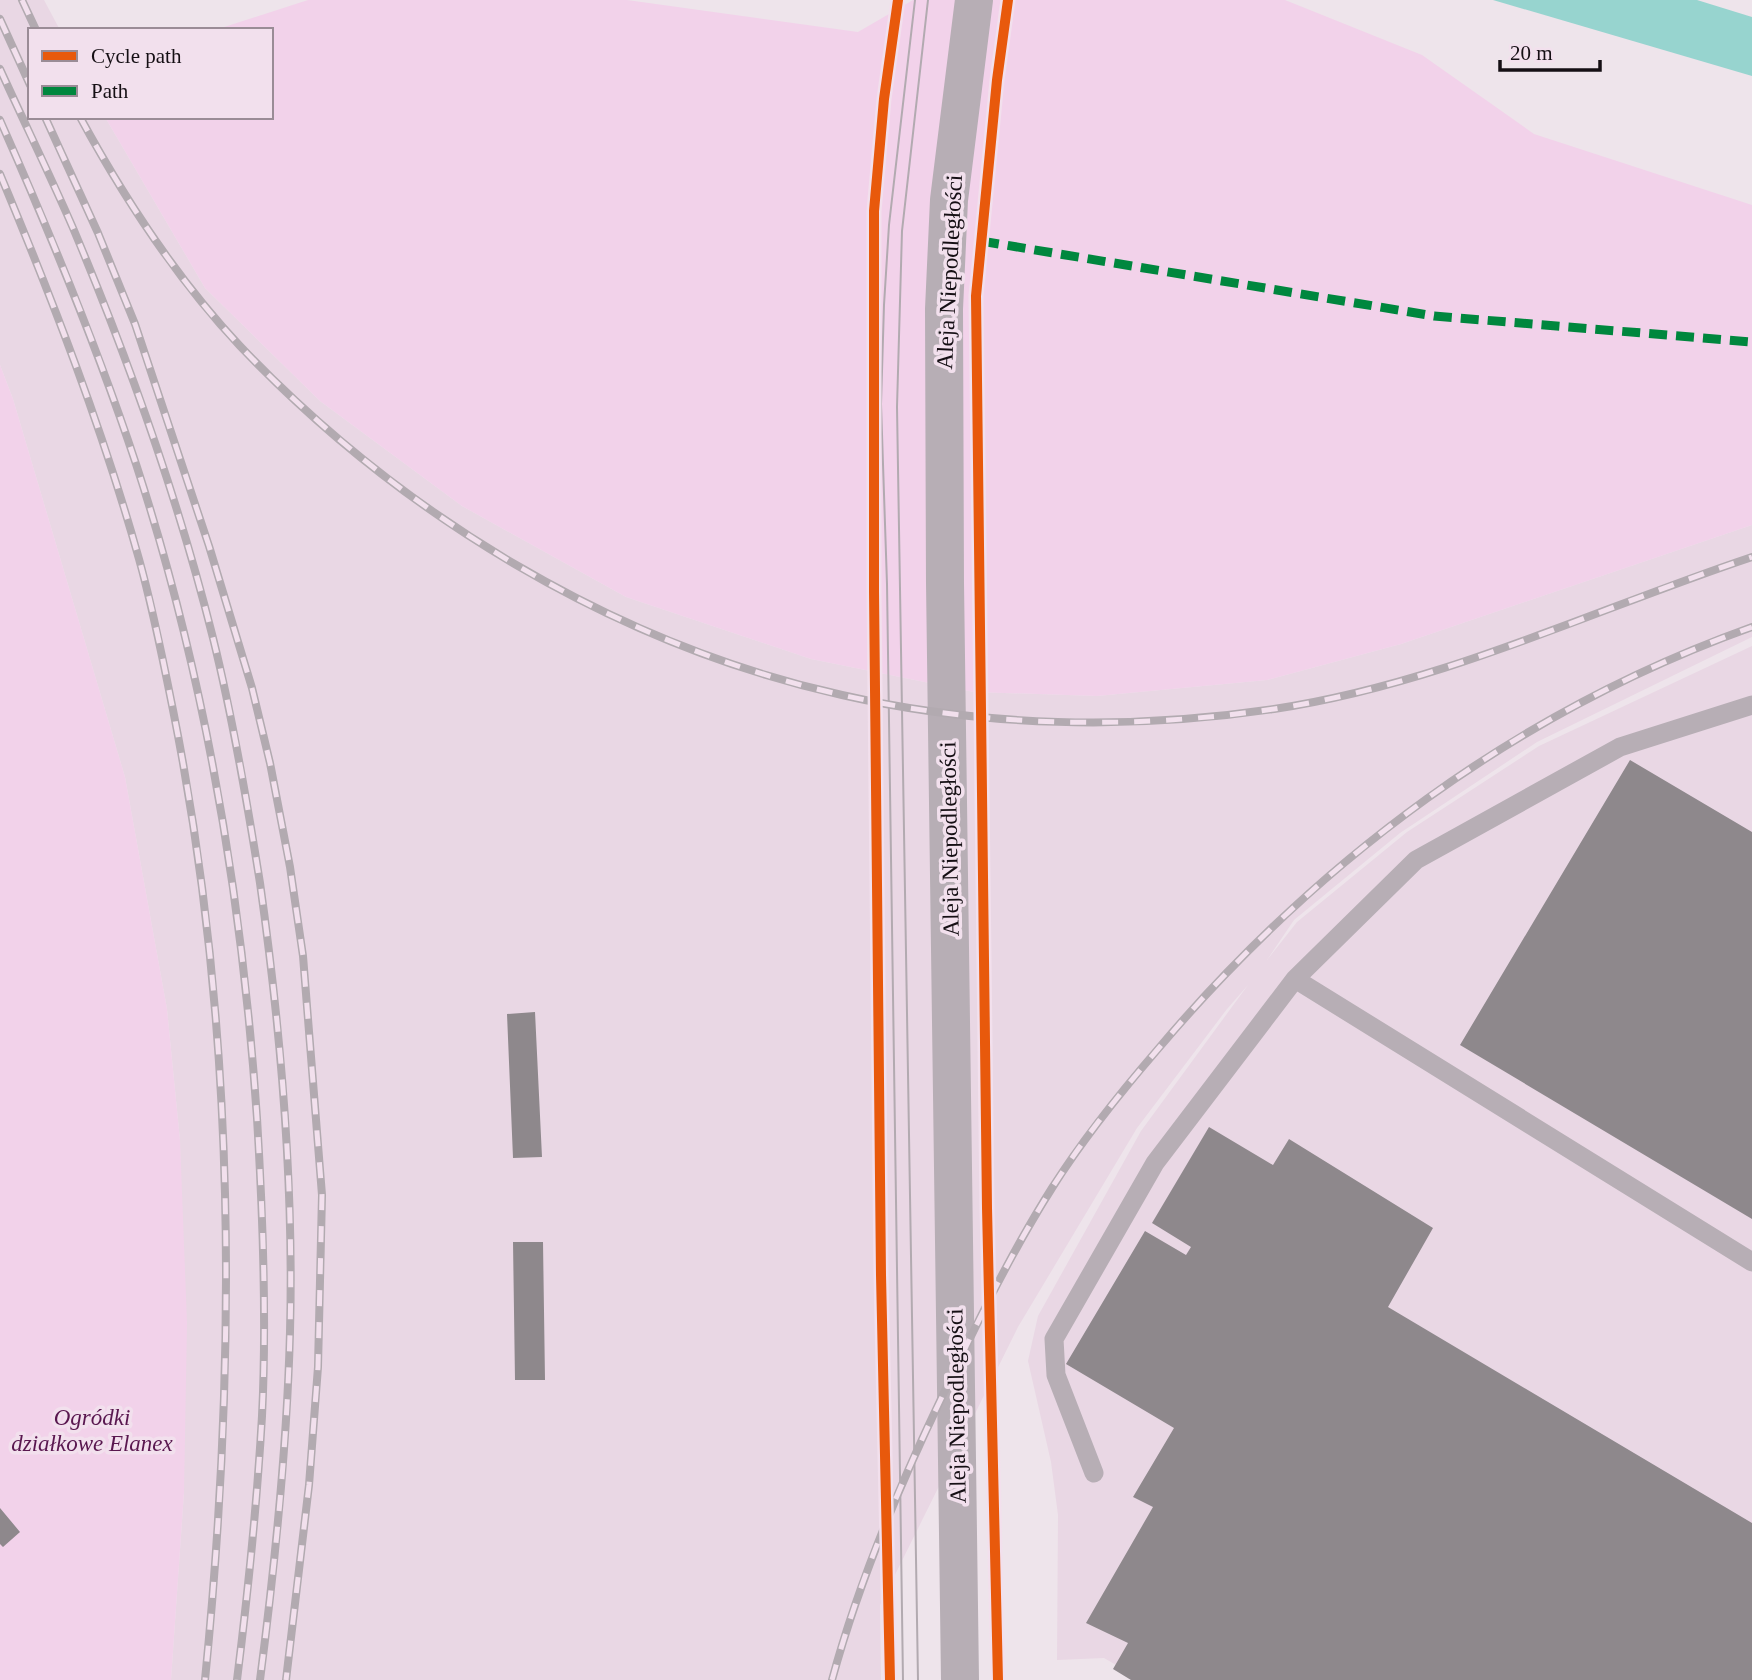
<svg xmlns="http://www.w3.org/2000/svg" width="1752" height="1680" viewBox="0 0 1752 1680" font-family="Georgia,serif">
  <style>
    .built { fill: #e9d7e4 }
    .green { fill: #f2d2ea }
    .water { fill: #97d4cf }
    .building { fill: #8e888c }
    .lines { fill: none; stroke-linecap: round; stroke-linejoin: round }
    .service { stroke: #b7aeb5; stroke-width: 19 }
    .tertiary { stroke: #b7aeb5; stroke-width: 38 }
    .tram { stroke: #b2aab0; stroke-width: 2 }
    .rail-casing { stroke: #b2aab0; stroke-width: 8 }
    .rail { stroke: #f2e0ed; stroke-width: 5; stroke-dasharray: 16; stroke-linecap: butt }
    .quiet { stroke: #00873e; stroke-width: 9; stroke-dasharray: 18 9; stroke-linecap: butt }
    .cycleway-casing { stroke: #f2e0ed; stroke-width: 15 }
    .cycleway { stroke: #e8590c; stroke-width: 10 }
    .labels { text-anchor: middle; stroke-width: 7; stroke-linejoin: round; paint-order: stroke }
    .street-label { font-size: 23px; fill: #150f14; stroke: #f2e0ed }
    .park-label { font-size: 23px; font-style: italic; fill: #59174f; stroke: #f2e0ed }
  </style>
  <rect width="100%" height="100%" fill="#eee4eb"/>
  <!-- built -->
  <path class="built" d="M0,0H44L60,30H30V117H105L205,288L320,401L462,506L626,597L811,659L974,692L1097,696L1267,680L1401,644L1752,525V637L1537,742L1400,833L1294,920L1267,960L1297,922L1407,832L1539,746L1752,646V1680H1142L1104,1658L1057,1660L1058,1515L1051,1462L1028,1361L1038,1316L1141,1131L1248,985L1227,1009L1137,1128L1018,1327L880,1605L881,1680H171L184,1492L180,1140L167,1009L125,777L13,399L0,365Z"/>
  <!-- green -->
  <path class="green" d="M308,0H627L858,32L913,0H1285L1422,55L1534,134L1752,205V525L1401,644L1267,680L1097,696L974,692L811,659L626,597L462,506L320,401L205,288L105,117H271V30H215Z
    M0,365L13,399L125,777L167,1009L180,1140L187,1323L184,1492L171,1680H0Z"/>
  <!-- water -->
  <path class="water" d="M1493,0H1697L1752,17V76Z"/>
  <!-- building -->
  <path class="building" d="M1630,760L1752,832V1219L1460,1045Z
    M535,1012L542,1157L513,1158L507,1014Z
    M1209,1127L1273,1165L1289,1139L1433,1228L1388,1307L1752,1523V1680H1131L1113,1669L1128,1643L1086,1623L1153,1507L1133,1497L1174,1428L1066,1364L1145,1231L1186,1255L1191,1247L1152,1223Z
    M513,1242H543L545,1380H515Z
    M0,1508L20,1532L3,1547L0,1544Z"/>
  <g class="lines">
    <!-- service -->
    <path class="service" d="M1295,979L1752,1262
      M1094,1473L1056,1375L1054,1339L1155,1163L1295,979L1416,860L1620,747L1752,705"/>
    <!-- tertiary -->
    <path class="tertiary" d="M960,1680L945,583L944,309L949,200L974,0"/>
    <!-- tram -->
    <path class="tram" d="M903,1680L887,584L881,404L884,305L889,225L915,0
      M918,1680L897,407L902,231L928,0"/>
    <!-- rail casing -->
    <g class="rail-casing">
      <path id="rail" d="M22,0L36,30
        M0,19L30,85
        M0,69C24,122 50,175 73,228C129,361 178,498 213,638C233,719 247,801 260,883C281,1032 294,1181 290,1332C287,1448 275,1564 260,1680
        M45,117L98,233L135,324L209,546L252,688L270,763L290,867L303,956L322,1195L318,1367L309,1485L286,1680
        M80,117C124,198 177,279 240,346C401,515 614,644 842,695C983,727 1132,730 1274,709C1441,684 1593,610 1752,557
        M0,120C50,233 97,346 136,464C205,675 242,897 257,1118C263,1217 267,1317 262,1416C257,1504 248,1592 237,1680
        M0,174C53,301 102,427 139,559C153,609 163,660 173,710C237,1030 237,1357 205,1680
        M832,1680C858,1584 897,1491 940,1401C974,1329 1009,1256 1052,1188C1083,1139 1120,1093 1158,1049C1318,860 1517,711 1752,627"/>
    </g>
    <!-- rail -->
    <use href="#rail" class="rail"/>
    <!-- quiet -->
    <path class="quiet" d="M981,241L1434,316L1752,342"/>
    <!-- cycleway casing -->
    <g class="cycleway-casing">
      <path id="cycleway" d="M890,1680L881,1275L874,591V211L884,99L898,0
        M998,1680L987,1208L976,296L997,80L1008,0"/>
    </g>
    <!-- cycleway -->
    <use href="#cycleway" class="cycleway"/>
  </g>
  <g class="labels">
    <!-- street labels -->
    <g class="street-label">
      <text transform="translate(949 272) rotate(-87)" y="8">Aleja Niepodległości</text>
      <text transform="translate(949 839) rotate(-91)" y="8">Aleja Niepodległości</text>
      <text transform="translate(956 1406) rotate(-91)" y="8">Aleja Niepodległości</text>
    </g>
    <!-- park labels -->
    <g class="park-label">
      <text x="92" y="1425">Ogródki<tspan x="92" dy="26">działkowe Elanex</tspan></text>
    </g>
  </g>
  <!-- legend -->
  <rect x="28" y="28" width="245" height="91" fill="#f2e0ed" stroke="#9a8c96" stroke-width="2"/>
  <rect x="42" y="51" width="35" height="10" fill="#e8590c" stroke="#9a8c96" stroke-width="2"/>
  <text x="91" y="63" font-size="21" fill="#150f14">Cycle path</text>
  <rect x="42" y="86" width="35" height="10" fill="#00873e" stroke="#9a8c96" stroke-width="2"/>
  <text x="91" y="98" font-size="21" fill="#150f14">Path</text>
  <!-- scale -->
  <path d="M1500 60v10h100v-10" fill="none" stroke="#150f14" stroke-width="3.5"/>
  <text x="1510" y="60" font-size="21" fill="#150f14" stroke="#f2e0ed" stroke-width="5" paint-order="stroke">20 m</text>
</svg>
